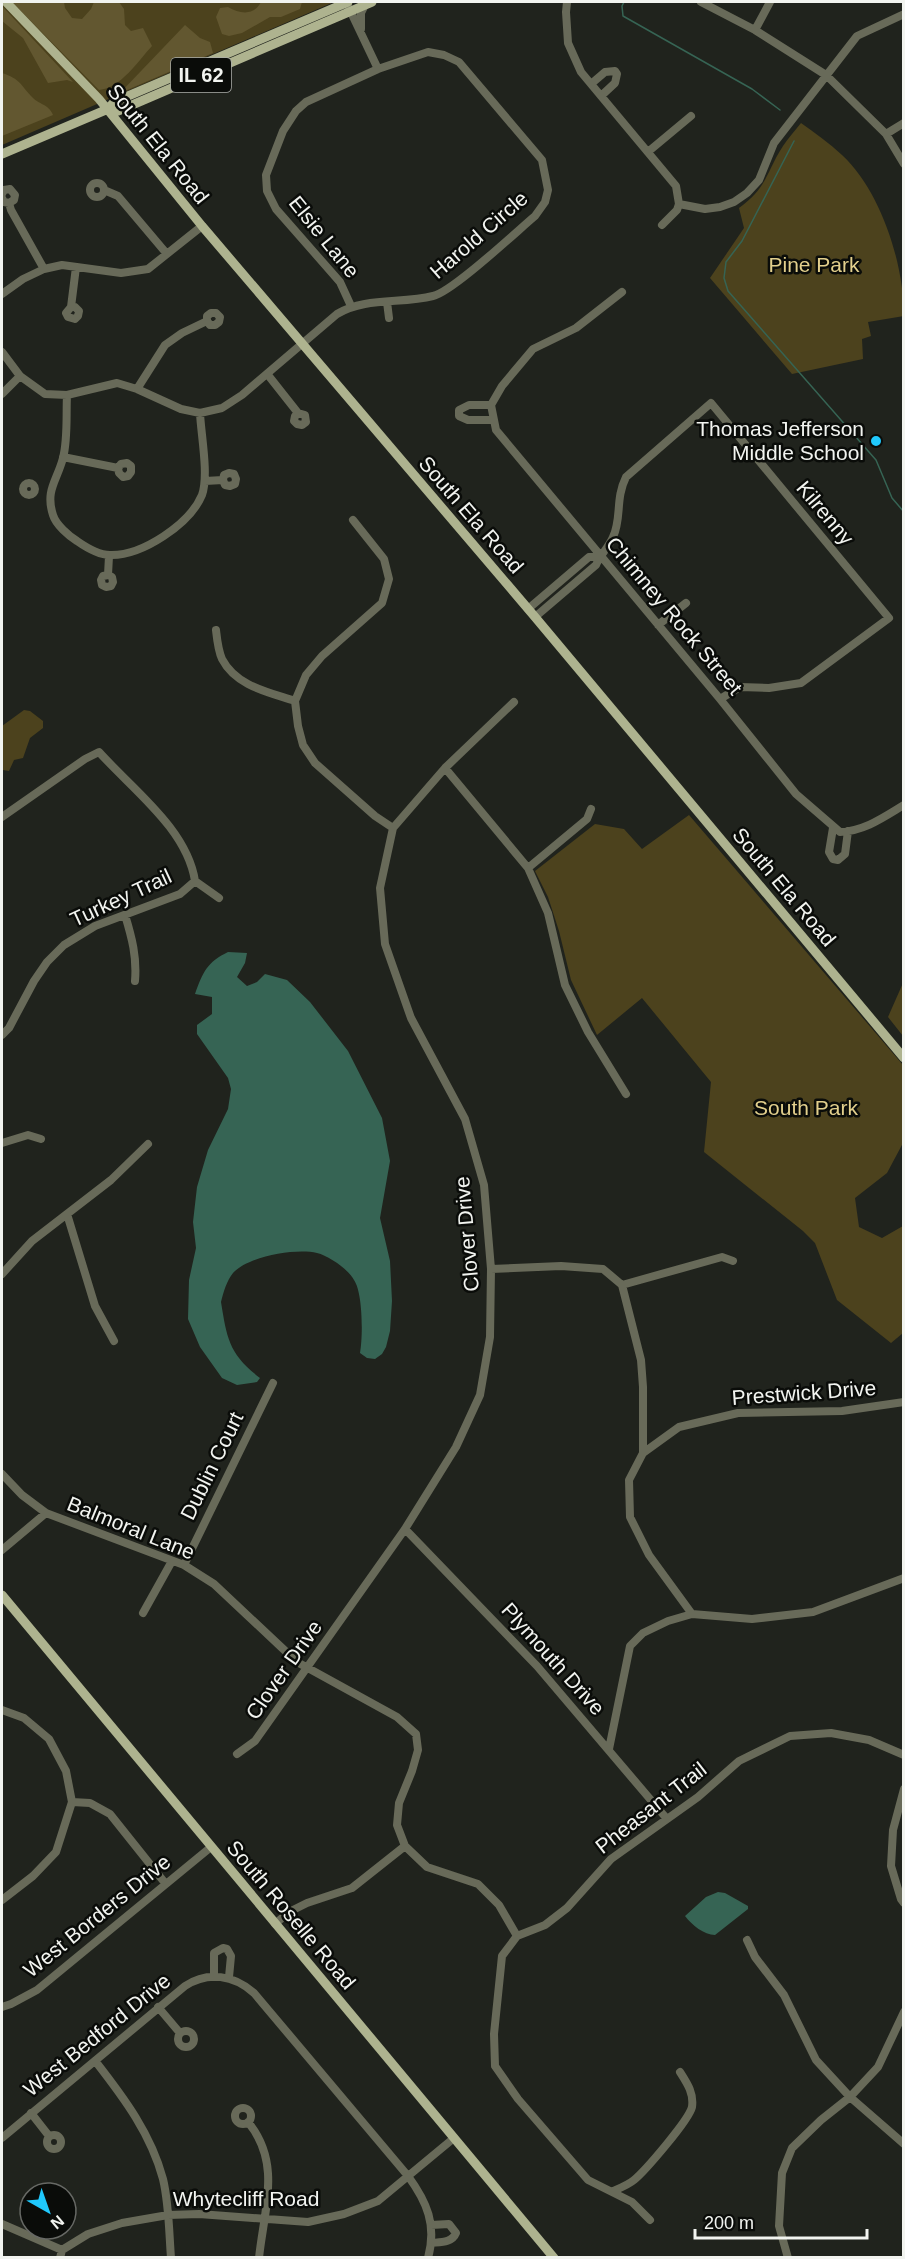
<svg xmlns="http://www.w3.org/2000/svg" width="905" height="2259" viewBox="0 0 905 2259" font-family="Helvetica,sans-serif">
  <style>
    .green { fill: #4c421d }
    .forest { fill: #625730 }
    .water { fill: #366454 }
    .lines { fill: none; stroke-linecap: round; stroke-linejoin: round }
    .stream { stroke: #366454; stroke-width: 1.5 }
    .minor { stroke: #686a59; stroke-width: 8 }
    .major { stroke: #aeb38f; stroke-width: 9 }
    .poi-dot { fill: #20c9fd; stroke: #0a0c09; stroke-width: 2 }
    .labels { text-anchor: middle; stroke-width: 5; stroke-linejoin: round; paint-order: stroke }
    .shield { fill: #0a0c09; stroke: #acaeab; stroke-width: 1.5 }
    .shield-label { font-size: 20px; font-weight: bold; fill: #f2f4f0 }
    .street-label { font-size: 21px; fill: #f2f4f0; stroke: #0a0c09 }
    .park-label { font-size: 21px; fill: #e2cf8c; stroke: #0a0c09 }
    .poi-label { font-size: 21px; fill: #f2f4f0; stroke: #0a0c09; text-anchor: end }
  </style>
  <rect width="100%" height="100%" fill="#20231d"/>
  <!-- green -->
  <path class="green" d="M2,2H334L2,145Z
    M801,123C815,133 829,143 842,155C881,191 904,264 904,316L868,322L871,336L862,339L863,359L792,374L710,278L744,228L739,208C768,187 766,172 783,146C788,138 795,131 801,123Z
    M24,710L30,711L43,721V728L30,738L23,758L14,760L9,771L3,770L2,726Z
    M689,815L903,1065V1143L887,1173L855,1198L859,1227L882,1238L903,1226V1333L891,1343L837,1300L815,1243L803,1231L704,1152L711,1082L642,998L597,1035L571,980L559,931L548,897L535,871L595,824L624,829L642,849Z
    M903,983L904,1036H903L888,1017Z"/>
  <!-- forest -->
  <path class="forest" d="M12,2H64L65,8L72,18L82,19L91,9L94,2H119L124,9L125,25L131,31L143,28L152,46C138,61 121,88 99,90Z
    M261,2H302L300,9L281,17H270L242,33L229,36L222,34L216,17L220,8L228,7C240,14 254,16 261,2Z
    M2,6L73,82L67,80L48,83L23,38L2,21Z
    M185,25L200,38L210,42L213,53L120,93Z
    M2,73C20,79 20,84 31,96C39,105 49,104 53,115L2,136Z"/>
  <!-- water -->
  <path class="water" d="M228,952L247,953L245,963L237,977L247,986L257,982L265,974L287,980L310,1002L348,1051L382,1118L390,1161L380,1218L390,1261L392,1301L390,1331L386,1347L382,1354L375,1359L367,1358L360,1353C363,1337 363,1293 354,1280C348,1269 329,1256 317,1253C296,1248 248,1256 233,1273C227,1280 223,1293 221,1302C227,1339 229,1354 260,1378L257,1382L237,1385L222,1378L200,1347L188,1319L189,1280L196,1248L193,1222L197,1187L208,1150L228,1109L231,1089L228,1078L197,1034V1025L212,1014V997L195,994C203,972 207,962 228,952Z
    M718,1892L725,1893L748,1906V1909L715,1935C704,1935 692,1925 685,1916L706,1897Z"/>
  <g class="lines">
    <!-- stream -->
    <path class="stream" d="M624,2L622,6L623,16L752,89L780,110
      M794,141L742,241L726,262L724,278L728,291L876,460L892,498L904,512"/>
    <!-- minor -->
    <path class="minor" d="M567,2L566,12L568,43L581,72L676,186L679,204
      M701,2L755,30L826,75L886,134L904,164
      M348,6L378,69
      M361,29V13L365,5
      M755,30L770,2
      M591,84L605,72L615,71L617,74L615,83L601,96
      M886,134L904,123
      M649,151L691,116
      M90 190a7 7 0 1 1 14 0a7 7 0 1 1-14 0Z
      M104,190L118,196L167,254
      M2,194L4,190L10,189L15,195L14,200L9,203L4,202L2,198
      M9,203L11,210L44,269
      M662,225L677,210L679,204L705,209L720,207L734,202L747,193L759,180L774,143L857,36L904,14
      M622,292L576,328L533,349L502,386L491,405L496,430L720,699L796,794L840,832C865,831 884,817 904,805
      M2,294L23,279L44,269L62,265L121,273L148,269L202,226
      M387,302L389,318
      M71,307H75L79,311L78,316L75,319L68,317L66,313L71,307L76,267
      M2,352L20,376L45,394L67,395L117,383L137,389L181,409L200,413L222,408L242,395L337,314C365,297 401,304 433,296C452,292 516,232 535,216L545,202L548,190L542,160L459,62L444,55L428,52L378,69L306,102L296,111L283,131L266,175L267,191L276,209L340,282L351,306
      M268,375L298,413L305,415L306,422L302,425L297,424L294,421L295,416L298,413
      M137,389L165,345L182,333L207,321V316L211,313H216L220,317L219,322L215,325H210L207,321
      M2,394L20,376
      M67,395C66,415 68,439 63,458C57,481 45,490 53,515C56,525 69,536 77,541C87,548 99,555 110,555C142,556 190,524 202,495C209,475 201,435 200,413
      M491,405H469L459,410V416L468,420H492
      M63,457L118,468L121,464L127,463L131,466V472L128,476L123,477L119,473L118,468
      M205,481L223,480L225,485L230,486L235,484L236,479L234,474L229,473L224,475L223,480
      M23 489a6 6 0 1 1 12 0a6 6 0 1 1-12 0Z
      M353,520L384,559L389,579L382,603L322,656L306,675L295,701L298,726L303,745L315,763L375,816L393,828
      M108,575L103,576L101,580L102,585L106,587L111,586L113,582L112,577L108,575L109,556
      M528,609L589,557L600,556
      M535,617L596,565C600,555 609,547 613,537C622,518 615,499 626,477L711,403L889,618L801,683L769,688L740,687L720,699
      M658,625L686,603
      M216,630C217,639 218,650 222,659C236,686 268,692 295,701
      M445,768L528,868L548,913L565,985L588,1032L626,1094
      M2,817L85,759L99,752C133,790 187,829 195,881L219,898
      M833,828L829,852L833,859L838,860L845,854L848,831
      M528,868L587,819L591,809
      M125,915C132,938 137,957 135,981
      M2,1035L9,1028L34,981L47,962L64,945L95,926L180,894L195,881
      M2,1143L28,1135L41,1139
      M67,1214L95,1306L114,1341
      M491,1269L561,1266L603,1269L622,1285L641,1360L643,1387V1453L629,1480L630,1517L649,1555L692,1614
      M2,1274L32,1241L111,1180L148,1144
      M622,1285L722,1257L733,1261
      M643,1453L679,1427L738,1413L842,1411L904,1402
      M2,1474L22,1495L46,1513L184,1565L214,1584L297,1662L397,1717L416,1734L418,1750L412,1771L399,1803L397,1825L405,1846L427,1867L478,1884L499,1905L517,1936
      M405,1529L537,1666L667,1819
      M2,1550L46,1513
      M184,1565L273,1383
      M143,1613L172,1561
      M2,1710L24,1718L49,1739L66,1771L72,1802L56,1852L33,1876L2,1900
      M609,1749L630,1646L643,1633L668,1621L692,1614L752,1619L813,1612L904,1578
      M237,1754L255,1741L405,1529L456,1447L480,1395L490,1337L491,1269L484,1185L465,1119L411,1018L385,944L380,888L393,828L445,768L514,702
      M904,1789L893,1830L891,1866L901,1899L904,1903
      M72,1802L90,1803L110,1814L165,1883
      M275,1924L289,1912L307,1903L352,1888L405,1846
      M517,1936L545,1925L567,1908L611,1859L698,1797L739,1761L790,1736L831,1733L869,1740L904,1755
      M517,1936L502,1956L494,2034L495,2066L518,2099L588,2180L632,2202L650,2220
      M747,1940L755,1957L784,1995L816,2060L850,2097L904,2144
      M214,1977V1953L223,1948L227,1949L231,1956L229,1977
      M2,2007L11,2004L37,1990L211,1847
      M158,2007L180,2033
      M178 2039a8 8 0 1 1 16 0a8 8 0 1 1-16 0Z
      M96,2062C124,2098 151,2134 163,2179C169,2204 169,2232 171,2258
      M235 2116a8 8 0 1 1 16 0a8 8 0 1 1-16 0Z
      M31,2113L49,2136
      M248,2122C282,2163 264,2209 259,2258
      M47 2142a7 7 0 1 1 14 0a7 7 0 1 1-14 0Z
      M2,2138L185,1986C208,1971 234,1975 254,1993L408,2176C427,2202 437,2225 428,2258
      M613,2191C620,2188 628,2185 634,2180C645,2171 689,2120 692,2107C694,2093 687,2083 680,2072
      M2,2224L62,2250
      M431,2243C440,2242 452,2243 456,2233L449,2224L431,2225
      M60,2258L62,2250L88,2234L122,2223L168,2215L199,2214L308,2222L344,2214L378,2201L454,2138
      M788,2258L779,2226L782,2173L792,2148L821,2120L850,2097L878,2067L904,2012"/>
    <!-- major -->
    <path class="major" d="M6,2L99,99L202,226L535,617L904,1058
      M108,109L118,111L372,2
      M2,154L108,109L114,102L348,2
      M2,1595L554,2258"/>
  </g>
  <!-- markers -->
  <circle class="poi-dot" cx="876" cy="441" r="6"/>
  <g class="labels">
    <!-- shield labels -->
    <rect class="shield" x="171" y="58" width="60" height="34" rx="4.5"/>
    <g class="shield-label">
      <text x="201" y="82">IL 62</text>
    </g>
    <!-- street labels -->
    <g class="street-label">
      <text transform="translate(158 144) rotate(51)" y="7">South Ela Road</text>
      <text transform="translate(479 235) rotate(-41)" y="7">Harold Circle</text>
      <text transform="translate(324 237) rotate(51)" y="7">Elsie Lane</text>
      <text transform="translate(825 513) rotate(50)" y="7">Kilrenny</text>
      <text transform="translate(471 515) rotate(49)" y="7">South Ela Road</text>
      <text transform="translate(674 616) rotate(50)" y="7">Chimney Rock Street</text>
      <text transform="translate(784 887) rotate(50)" y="7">South Ela Road</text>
      <text transform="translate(121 898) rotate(-25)" y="7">Turkey Trail</text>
      <text transform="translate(467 1234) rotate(-95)" y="7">Clover Drive</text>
      <text transform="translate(804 1393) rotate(-4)" y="7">Prestwick Drive</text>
      <text transform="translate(212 1466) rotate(-64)" y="7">Dublin Court</text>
      <text transform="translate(131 1528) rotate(22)" y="7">Balmoral Lane</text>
      <text transform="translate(553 1659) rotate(48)" y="7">Plymouth Drive</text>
      <text transform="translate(284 1670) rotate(-55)" y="7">Clover Drive</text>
      <text transform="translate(651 1808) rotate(-38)" y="7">Pheasant Trail</text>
      <text transform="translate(291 1915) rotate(50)" y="7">South Roselle Road</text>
      <text transform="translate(97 1916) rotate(-39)" y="7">West Borders Drive</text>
      <text transform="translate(97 2035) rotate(-39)" y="7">West Bedford Drive</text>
      <text x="246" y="2206">Whytecliff Road</text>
    </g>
    <!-- park labels -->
    <g class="park-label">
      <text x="814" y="272">Pine Park</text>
      <text x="806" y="1115">South Park</text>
    </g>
    <!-- poi labels -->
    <g class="poi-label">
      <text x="864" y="436">Thomas Jefferson<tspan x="864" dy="24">Middle School</tspan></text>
    </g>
  </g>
  <!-- border -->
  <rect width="905" height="2259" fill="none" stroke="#f2f4f0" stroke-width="6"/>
  <!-- north arrow -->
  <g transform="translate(48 2211) rotate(140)"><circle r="28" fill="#0a0c09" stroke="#676965" stroke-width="1.5"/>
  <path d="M0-4.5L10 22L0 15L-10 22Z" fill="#20c9fd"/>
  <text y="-9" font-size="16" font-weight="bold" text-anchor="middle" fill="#f2f4f0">N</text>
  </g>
  <!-- scale -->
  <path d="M695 2229v9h172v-9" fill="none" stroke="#f2f4f0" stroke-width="3"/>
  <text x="704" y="2229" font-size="18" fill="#f2f4f0" stroke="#0a0c09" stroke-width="4.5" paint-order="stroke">200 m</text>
</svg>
